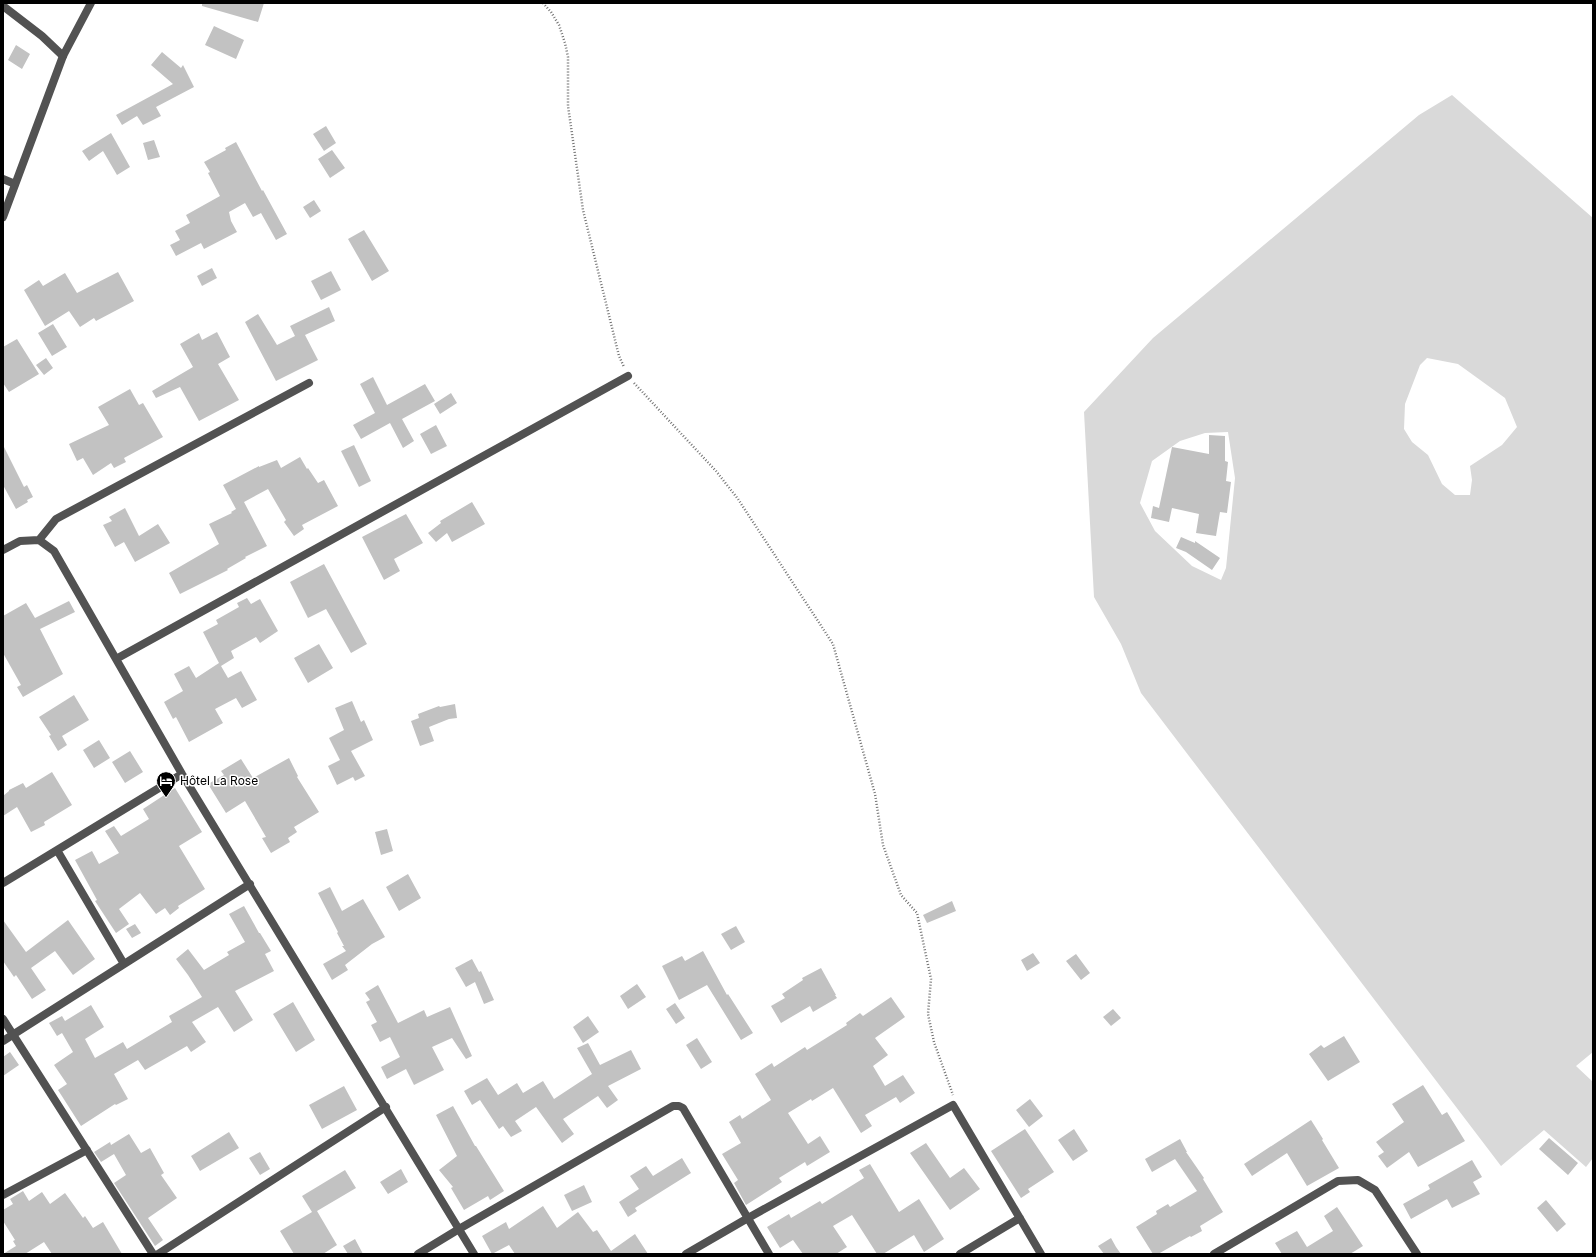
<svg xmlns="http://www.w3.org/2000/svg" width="1596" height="1257" viewBox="0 0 1596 1257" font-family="Inter,sans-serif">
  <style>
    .green { fill: #d9d9d9; fill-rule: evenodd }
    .building { fill: #c2c2c2 }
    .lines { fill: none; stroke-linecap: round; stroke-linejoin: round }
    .path { stroke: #747474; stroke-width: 2.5; stroke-dasharray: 1 2; stroke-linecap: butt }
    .minor { stroke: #525252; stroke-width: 8 }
    .tertiary { stroke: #525252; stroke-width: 8 }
    .labels { text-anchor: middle; stroke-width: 3; stroke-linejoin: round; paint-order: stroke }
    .poi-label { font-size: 12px; fill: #000; stroke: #fff; text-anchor: start }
  </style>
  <rect width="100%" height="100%" fill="#fff"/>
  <!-- green -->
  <path class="green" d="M1452,95L1593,218V1052L1576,1066L1593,1082V1158L1586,1167L1544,1130L1501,1166L1141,693L1121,644L1094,597L1084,412L1153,338L1419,115ZM1427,358L1458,364L1505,398L1517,427L1502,445L1470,466L1472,480L1470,495H1455L1442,484L1428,455L1412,442L1404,429L1405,404L1420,365ZM1228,432L1235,478L1226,568L1221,580L1192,566L1155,531L1140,503L1152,461L1180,441L1205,433Z"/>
  <!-- building -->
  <path class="building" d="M202,3H264L258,22L202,6Z
    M214,26L244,40L236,59L205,45Z
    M16,45L30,54L22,69L8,60Z
    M162,52L181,68L183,65L194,87L156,107L161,116L143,125L137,116L122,125L116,115L173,84L151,65Z
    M326,126L336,143L324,151L313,134Z
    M111,133L130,167L117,175L103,151L89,161L82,151Z
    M154,140L160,157L148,160L143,143Z
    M236,142L262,191L263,190L287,234L276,240L261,213L253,217L245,203L229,212L231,221L237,232L204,249L201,243L176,256L170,245L180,240L175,231L190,223L186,215L220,196L208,173L210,172L204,162L226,150L225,148Z
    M332,150L345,168L330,178L318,159Z
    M314,200L321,211L310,218L303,207Z
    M364,230L389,271L372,281L348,239Z
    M212,268L217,278L202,286L197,276Z
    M331,271L341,290L321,300L311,281Z
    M118,272L134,301L96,321L94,318L80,327L69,311L45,326L24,290L39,280L43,286L65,273L77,293Z
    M329,307L335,321L305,335L318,360L276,381L245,322L258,314L277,345L295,336L290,326Z
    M53,324L67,347L52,356L38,333Z
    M217,332L230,357L218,364L239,400L199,421L180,387L156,398L152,391L193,367L180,344L199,333L202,340Z
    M17,339L39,374L9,392L3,383V347Z
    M46,358L53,368L44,375L36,365Z
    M373,377L387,405L425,384L435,401L402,419L414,441L403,448L390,423L361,439L353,425L375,413L360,384Z
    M130,389L139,405L143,403L163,437L124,458L126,462L114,468L111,463L93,475L83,458L77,461L69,444L109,425L98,407Z
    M451,393L457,403L440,414L434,404Z
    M436,425L447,446L431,454L420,434Z
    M1209,435L1225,436V461L1228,462L1226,481L1231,482L1227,513L1220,512L1216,536L1196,533L1199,514L1172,508L1169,522L1151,518L1153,506L1159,508L1172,447L1209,454Z
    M3,445L24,487L27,485L33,497L27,500L28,502L16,509L3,485Z
    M354,445L371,481L359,487L341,451Z
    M300,457L307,469L308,468L318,483L324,480L338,506L302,525L304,529L294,536L284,522L286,520L268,489L244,502L267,546L245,557L246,558L227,569L228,570L180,594L169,573L219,544L209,524L232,513L231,512L236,509L223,485L259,466V467L277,460L281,468Z
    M472,502L485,524L452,542L447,533L436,542L428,533L441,523L440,521Z
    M125,508L139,536L158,524L170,543L135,562L124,542L115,547L103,525L112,521L109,517Z
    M406,514L423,543L394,559L400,571L384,580L362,537Z
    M1181,537L1195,543V541L1220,558L1212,570L1186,552L1176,548Z
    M324,564L367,644L351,653L326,609L308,618L290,582Z
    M247,598L251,604L260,599L278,631L260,643L256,637L231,651L234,658L221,666L228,678L241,671L257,700L242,708L236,698L215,709L223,723L189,742L176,717L173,719L164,702L183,691L174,674L189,666L196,678L219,663L203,632L218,624L216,620L239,607L237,603Z
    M69,601L75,612L40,629L63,674L23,697L17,687L21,685L3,653V616L26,603L35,618Z
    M319,644L333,668L308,683L294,658Z
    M74,695L89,720L62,736L67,745L58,751L49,736L51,735L39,717Z
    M352,701L361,722L364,720L373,740L351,751L365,776L355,781L353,777L337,785L328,766L340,760L329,738L344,730L335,708Z
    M455,704L457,718L449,719L429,727L434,741L420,746L411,721L419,718L418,714L439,706L440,707Z
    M99,740L110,758L94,768L83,750Z
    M130,751L143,772L125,783L112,762Z
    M289,758L298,776L297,777L319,812L294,827L297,832L288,838L290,842L271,853L262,838L266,837L245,801L226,813L208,784L224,775L221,771L241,759L253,778Z
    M52,772L72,805L44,822L45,825L31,832L17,807L3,816V796L9,791V790L23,783L26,788Z
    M175,788L202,832L179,846L205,889L178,906L179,908L170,915L165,908L156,914L140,893L119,909L129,924L116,933L95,901L97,900L75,860L92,851L99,864L119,853L105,831L114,826L121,836L149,819L143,809Z
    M387,829L393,851L381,855L375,832Z
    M408,874L421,898L399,911L386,887Z
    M330,887L342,911L363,899L385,937L372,944L345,965L348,970L332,980L323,964L346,951L342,946H344L337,933L338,932L318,893Z
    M952,901L956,911L927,923L923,915Z
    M244,906L259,933H260L271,951L265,954L274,971L235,991L253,1020L234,1032L218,1007L192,1022L206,1042L191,1052L187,1046L145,1070L138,1060L114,1074L128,1099L116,1105L115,1104L81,1126L58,1090L67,1084L54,1065L73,1052L62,1033L57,1036L49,1023L62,1016L65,1021L91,1005L104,1027L85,1039L95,1058L123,1042L127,1049L172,1022L169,1016L202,997L188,975L176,959L188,949L204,970L229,955L227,952L245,942L229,914Z
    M3,920L26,952L68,920L95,959L73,975L55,951L31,968L46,990L32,999L16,975L14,977L3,961Z
    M135,924L141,933L132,938L126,929Z
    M736,926L745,942L731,950L721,934Z
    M703,951L727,995L728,994L753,1033L741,1040L707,985L679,1000L662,966L682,956L685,961Z
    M1033,953L1040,963L1027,971L1021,960Z
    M1076,954L1090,973L1081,980L1066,961Z
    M472,959L479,972L481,971L494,1000L484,1004L475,982L466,987L455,968Z
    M821,968L836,995H835L837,998L813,1012L810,1006L781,1023L771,1006L785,998L782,994L803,980L802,978Z
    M637,984L646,997L628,1009L620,996Z
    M378,985L398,1023L424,1010L427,1017L450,1007L472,1056L466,1059L452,1038L432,1047L444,1070L414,1085L406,1069L387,1079L381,1067L400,1057L390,1037L380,1042L371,1025L377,1022L366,1002L370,1000L365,993Z
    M891,997L905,1017L875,1038L888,1055L873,1066L885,1086L903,1075L915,1093L900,1103L896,1097L865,1115L872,1126L861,1133L833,1088L812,1101L811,1099L788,1113L808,1144L820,1136L830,1152L807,1166L805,1162L779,1178L782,1182L746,1205L734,1183L738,1180L722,1154L741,1143L729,1122L740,1115L742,1119L771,1100L755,1074L772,1063L774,1067L805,1047L807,1050L847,1025L846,1023L860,1013L863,1016Z
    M293,1002L315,1040L296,1052L273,1014Z
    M675,1003L685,1018L676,1024L666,1009Z
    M1113,1009L1121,1018L1111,1026L1103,1017Z
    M588,1016L599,1032L583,1043L573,1027Z
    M1344,1036L1360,1062L1328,1081L1309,1054L1321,1045L1324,1048Z
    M697,1038L712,1062L701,1069L686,1045Z
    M588,1043L600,1065L631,1050L641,1069L608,1086L618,1100L607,1108L598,1096L563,1119L574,1134L562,1143L536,1107L515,1121L522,1131L511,1137L503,1126L499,1129L480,1100L472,1105L464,1091L487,1078L498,1095L517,1083L523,1093L543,1081L554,1099L592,1074L577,1048Z
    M10,1052L19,1065L3,1076V1057Z
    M1423,1085L1442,1115L1447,1112L1465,1141L1418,1167L1409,1152L1387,1168L1378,1156L1384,1152L1376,1142L1404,1122L1392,1104Z
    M344,1086L357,1110L322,1129L309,1105Z
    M1030,1099L1043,1116L1029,1127L1016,1110Z
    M453,1106L475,1146H476L504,1191L490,1200L488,1196L464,1210L451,1188L453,1187L439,1170L457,1156L436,1115Z
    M1311,1120L1323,1139L1322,1140L1339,1168L1307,1186L1287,1153L1252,1176L1244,1164Z
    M1025,1129L1054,1172L1028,1189L1030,1192L1021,1198L991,1151Z
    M1074,1129L1088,1151L1073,1161L1058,1140Z
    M229,1132L239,1148L200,1171L191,1156Z
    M129,1134L141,1153L150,1148L164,1173L161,1175L177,1198L148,1218L163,1240L155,1246L114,1183L126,1175L114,1154L101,1162L94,1152L110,1142L111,1145Z
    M1549,1138L1578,1163L1568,1175L1539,1149Z
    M1180,1139L1187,1152H1186L1204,1178L1203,1179L1223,1212L1200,1226L1202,1231L1191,1237L1190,1236L1158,1254H1153L1136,1227L1157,1214L1156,1211L1168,1204L1170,1207L1197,1191L1175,1159L1152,1172L1145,1159Z
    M926,1143L950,1178L964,1168L980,1189L950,1210L910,1153Z
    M260,1152L270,1169L260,1175L249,1158Z
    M682,1158L691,1173L635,1208L637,1211L628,1217L619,1202L639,1189L630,1176L646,1166L653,1176Z
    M1472,1160L1482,1177L1473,1182L1480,1194L1452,1208L1447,1199L1411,1219L1403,1204L1430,1189L1428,1185Z
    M870,1164L899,1212L919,1199L944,1239L924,1252L914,1235L883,1254H877L852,1215L833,1226L847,1247L836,1254H803L793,1240L780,1248L767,1227L789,1214L791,1218L820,1201L822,1204L864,1178L859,1170Z
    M401,1169L408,1182L388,1194L380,1182Z
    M345,1170L356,1188L317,1211L337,1245L323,1254H294L280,1231L312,1212L302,1196Z
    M584,1185L592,1202L572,1211L564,1195Z
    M23,1191L29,1201L42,1192L50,1204L65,1193L83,1218L85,1216L93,1228L103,1222L122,1254H52L44,1242L25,1254H3L16,1246L13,1241L15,1240L3,1221V1210L13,1204L10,1199Z
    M1546,1200L1566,1224L1557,1232L1537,1208Z
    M543,1206L557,1228L578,1212L593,1232L597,1230L611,1251L635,1234L648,1254H515L509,1245L492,1254L482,1236L506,1222L509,1229Z
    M1337,1207L1363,1246L1350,1254H1282L1275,1243L1297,1231L1307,1247L1333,1231L1324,1216Z
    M1111,1238L1116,1247L1121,1254H1104L1098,1246Z
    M355,1239L363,1254H348L343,1246Z"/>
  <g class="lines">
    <!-- path -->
    <path class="path" d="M543,3L551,12L559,25L565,43L568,57V106L583,210L619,356L624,367
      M634,383L716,471L738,499L833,644L875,794L883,845L901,895L917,913L931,979L928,1014L934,1042L953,1095"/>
    <!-- minor -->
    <path class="minor" d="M3,6L42,36L63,56
      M3,179L15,184
      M39,540L56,519L309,383
      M3,550L20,541L39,540L54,551L182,774L474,1254
      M116,659L628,376
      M57,850L124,964
      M3,883L182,774
      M3,1019L153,1254
      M3,1041L250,884
      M3,1195L87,1150
      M158,1254L386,1107
      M418,1254L459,1229L673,1106H679L683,1108L769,1254
      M686,1254L748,1218L953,1105L1041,1254
      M960,1254L1020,1218
      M1214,1254L1338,1181L1358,1180L1375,1190L1417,1254"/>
    <!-- tertiary -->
    <path class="tertiary" d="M3,217L63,56L91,3"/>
  </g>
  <!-- icons -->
  <defs>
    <g id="hotel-pin" transform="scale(1)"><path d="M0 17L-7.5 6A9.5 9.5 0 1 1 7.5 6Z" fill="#000" stroke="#fff"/><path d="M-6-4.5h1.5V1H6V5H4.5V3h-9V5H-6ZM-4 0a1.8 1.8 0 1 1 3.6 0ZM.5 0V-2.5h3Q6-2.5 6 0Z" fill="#fff"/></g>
  </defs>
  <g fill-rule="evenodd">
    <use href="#hotel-pin" x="166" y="781"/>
  </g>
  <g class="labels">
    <!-- poi labels -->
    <g class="poi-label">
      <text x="180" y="785">Hôtel La Rose</text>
    </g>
  </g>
  <!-- border -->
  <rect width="1596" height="1257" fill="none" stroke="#000000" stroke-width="8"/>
</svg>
